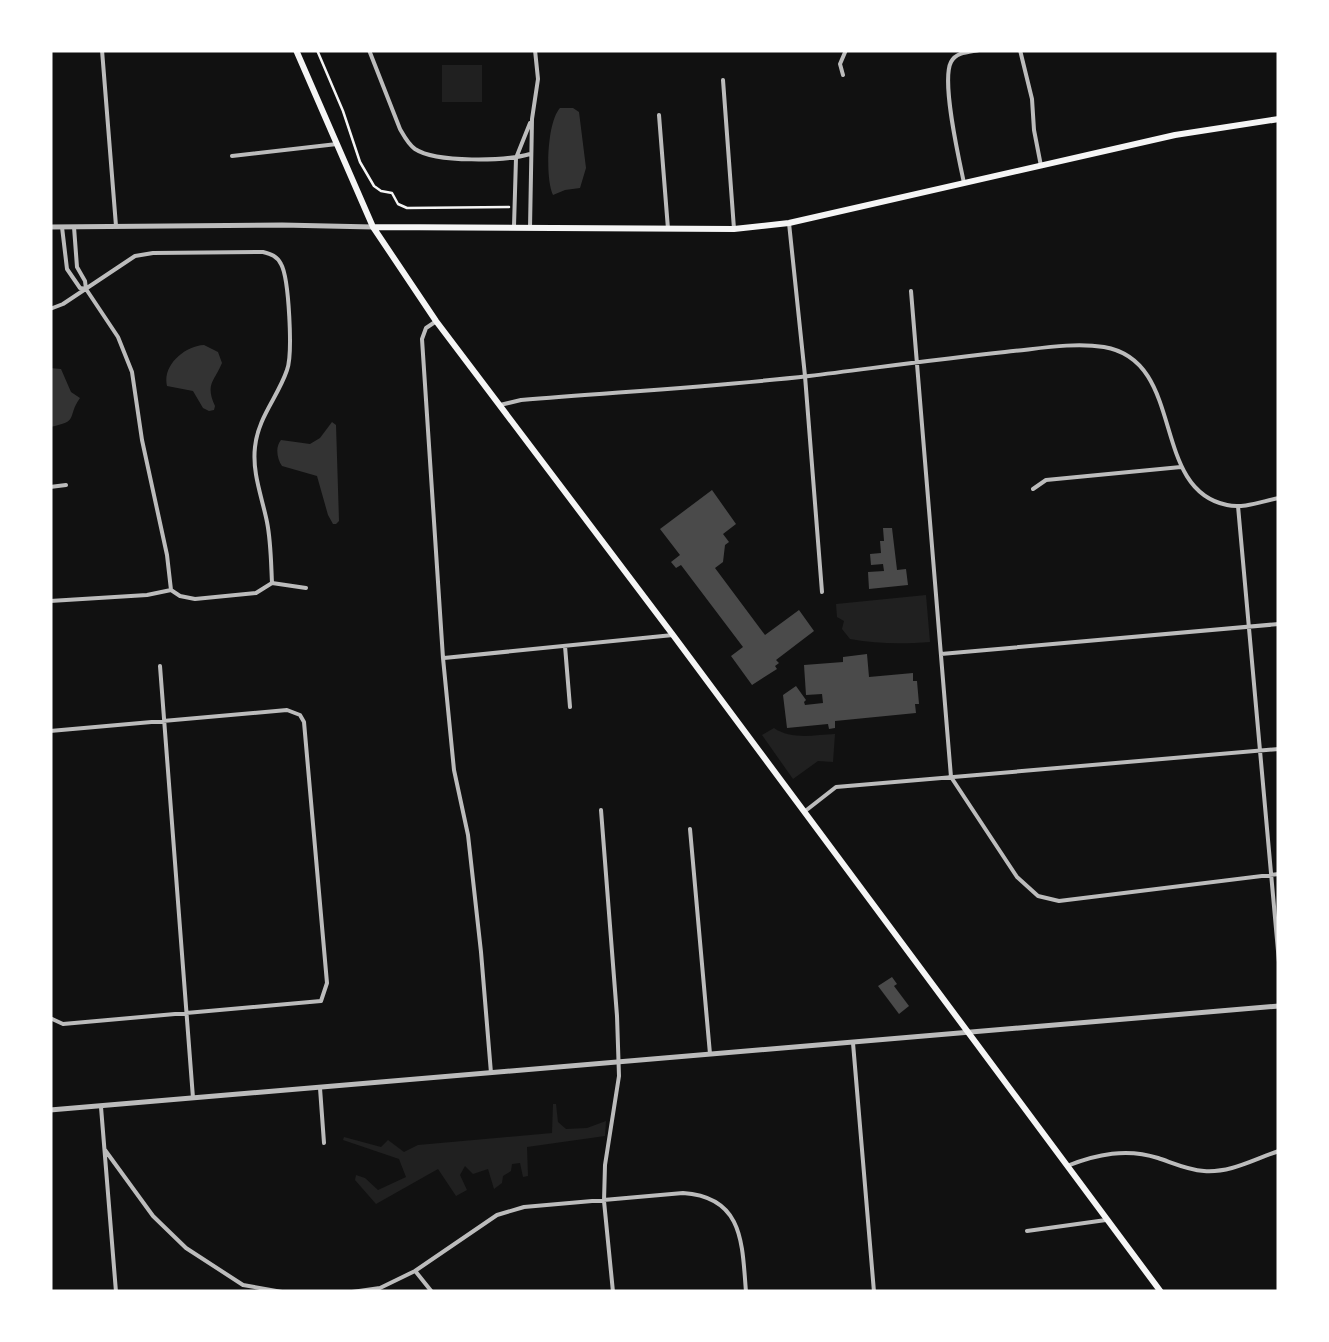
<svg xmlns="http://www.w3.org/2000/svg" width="1329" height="1342" viewBox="0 0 1329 1342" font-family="'DejaVu Sans',sans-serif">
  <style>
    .green { fill: #202020 }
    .water { fill: #333 }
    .building { fill: #4a4a4a }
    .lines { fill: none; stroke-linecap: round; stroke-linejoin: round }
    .path { stroke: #f5f5f5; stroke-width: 2.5 }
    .minor { stroke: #bcbcbc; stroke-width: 4 }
    .tertiary { stroke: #bcbcbc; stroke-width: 5 }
    .secondary { stroke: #f5f5f5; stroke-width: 6 }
  </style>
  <rect width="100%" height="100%" fill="#111"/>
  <!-- green -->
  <path class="green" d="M442,65H482V102H442Z
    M926,595L930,642C902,644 878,644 850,639L842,629L844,621L837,617L836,604Z
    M774,728C791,740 814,735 835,734L833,762L818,761L793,779L762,735Z
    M553,1104H556L558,1122L566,1129L587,1128L606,1121L605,1136L527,1147L528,1176L523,1177L520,1163L512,1164L511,1171L503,1176L502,1183L494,1189L488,1169L473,1174L465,1166L460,1175L467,1190L456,1196L438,1169L376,1204L355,1180L356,1175L365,1178L378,1190L406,1177L399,1159L343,1140L344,1137L381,1147L388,1140L404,1152L418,1145L552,1133Z"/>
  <!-- water -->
  <path class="water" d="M560,108H573L579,112L586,168L580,188L565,190L553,195C545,178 547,122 560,108Z
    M204,345L218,352L222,363C214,382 205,384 215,406L214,410L209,411L203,408L193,391L167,386C162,365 185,346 204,345Z
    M50,368L61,369L71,392L80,398C66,418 80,421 50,427Z
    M332,422L336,425L339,521L336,524H333L328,515L317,476L282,466C277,459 275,447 281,440L310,444L320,438Z"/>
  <!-- building -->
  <path class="building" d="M712,490L736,524L723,534L729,542L725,545L723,562L715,568L765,635L799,610L814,631L776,660L779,663L775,666L777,669L752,685L731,656L743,647L681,565L676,568L671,562L680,555L660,529Z
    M883,528H892L897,570L906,569L908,585L869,589L868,572L884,571L883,564L871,565L870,554L881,553L880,541H884Z
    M867,654L869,677L913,673V681H917L919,704H915L916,713L835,721V728L829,729L828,724L787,728L783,695L796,686L806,700L804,702L805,705L823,703L822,694L806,695L804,665L843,662V657Z
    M892,977L897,984L894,986L909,1006L899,1014L878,986Z"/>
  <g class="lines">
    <!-- path -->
    <path class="path" d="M317,50L343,111L360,162L374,186L381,191L392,193L398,204L407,208L509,207"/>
    <!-- minor -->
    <path class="minor" d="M102,50L116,226
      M369,50L400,129C404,136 408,144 415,149C436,163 507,161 530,154
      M1020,50L1032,99L1034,130L1041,166
      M843,75L840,64L846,50
      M723,80L734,229
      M659,115L668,229
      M232,156L337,144
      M964,183C959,159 941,81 951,62C956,52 969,52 979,50
      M789,223L805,376L822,592
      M514,226L516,158L530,123
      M62,227L67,269L80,288L86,289L118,337L132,372L142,440L167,555L171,590
      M74,227L77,267L85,281L86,289
      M530,228L532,119L538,79L535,50
      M911,291L951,777L1017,877L1038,896L1059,901L1279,874
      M50,309L63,304L135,256L153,253L263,252C271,254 277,256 281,264C289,278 293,354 287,370C278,397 258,417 255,447C252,473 262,497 267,522C271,542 271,563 272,583
      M435,322L426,328L422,339L443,658L454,770L468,835L481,952L491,1073
      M500,405L521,400C616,392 713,387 809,376C874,368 939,359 1005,352C1037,349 1072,342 1104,347C1187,361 1149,489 1227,505C1243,509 1263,501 1279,498
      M50,487L66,485
      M1033,489L1046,480L1181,467
      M1238,506L1279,962
      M272,583L306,588
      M50,601L147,595L171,590L180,596L195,599L256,593L272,583
      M565,646L570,707
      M941,654L1279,624
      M444,658L673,635
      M160,666L193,1098
      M50,731L287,710L300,715L304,722L327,983L321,1001L63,1024L50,1018
      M601,810L617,1016L619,1076L605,1165L604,1201L613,1292
      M804,812L836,787L1279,749
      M690,829L710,1054
      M853,1043L874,1292
      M320,1088L324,1143
      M101,1107L116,1292
      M105,1150L153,1216L186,1248L243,1285L282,1292
      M1067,1166C1097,1154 1127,1148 1158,1158C1173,1163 1188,1170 1204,1171C1231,1173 1254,1159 1279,1151
      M1027,1231L1106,1220
      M416,1272L432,1292
      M352,1292L380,1288L415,1271L497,1215L524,1207L683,1193C744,1197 742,1244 746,1292"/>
    <!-- tertiary -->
    <path class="tertiary" d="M50,227L282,225L373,227
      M50,1110L1279,1006"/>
    <!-- secondary -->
    <path class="secondary" d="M296,50L373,227L436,321L673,635L1161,1292
      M374,227L734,229L789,223L1175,135L1279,119"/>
  </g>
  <!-- border -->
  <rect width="1329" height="1342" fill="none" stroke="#ffffff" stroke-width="105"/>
</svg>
